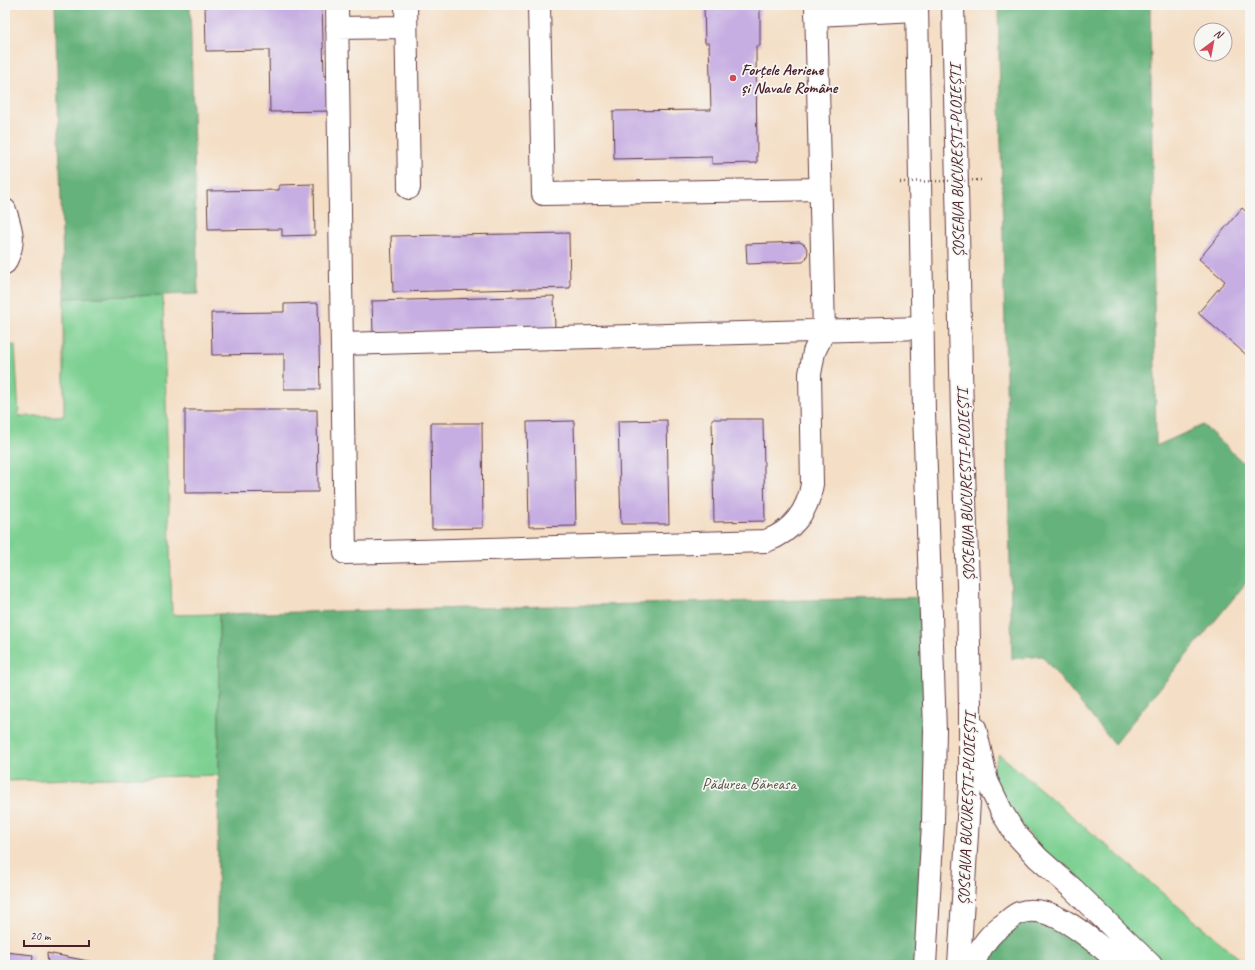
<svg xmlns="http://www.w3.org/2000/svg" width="1255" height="970" viewBox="0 0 1255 970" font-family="Caveat,sans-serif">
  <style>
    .green { fill: #7dd092; stroke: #64785e }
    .forest { fill: #66b27c; stroke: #586854 }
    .building { fill: #c6ade2 }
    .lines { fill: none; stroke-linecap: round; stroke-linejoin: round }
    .minor-casing { stroke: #643c42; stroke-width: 24 }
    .highway-casing { stroke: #643c42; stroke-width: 24 }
    .minor { stroke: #fff; stroke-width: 22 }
    .highway { stroke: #fff; stroke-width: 22 }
    .path-bridge { stroke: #643c42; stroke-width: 2.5; stroke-dasharray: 1 3; stroke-linecap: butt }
    .poi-dot { fill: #d1495b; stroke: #f6f6f2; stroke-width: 1.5 }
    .labels { text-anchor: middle; stroke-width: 3.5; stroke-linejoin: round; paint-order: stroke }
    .poi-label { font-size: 16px; font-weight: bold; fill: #4a1f2b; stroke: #f6f6f2; text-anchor: start }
    .street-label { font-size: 16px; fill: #4a1f2b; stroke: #f6f6f2 }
    .park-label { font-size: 16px; fill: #59544a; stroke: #f6f6f2 }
  </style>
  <rect width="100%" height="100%" fill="#f6f6f2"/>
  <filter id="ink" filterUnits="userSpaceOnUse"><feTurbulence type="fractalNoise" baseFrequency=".025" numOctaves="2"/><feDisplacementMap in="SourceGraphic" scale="8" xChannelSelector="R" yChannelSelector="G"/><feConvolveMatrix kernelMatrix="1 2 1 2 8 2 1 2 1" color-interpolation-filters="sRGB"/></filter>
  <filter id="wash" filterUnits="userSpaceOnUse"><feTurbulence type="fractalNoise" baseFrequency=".012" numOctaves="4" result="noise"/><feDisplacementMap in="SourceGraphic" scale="16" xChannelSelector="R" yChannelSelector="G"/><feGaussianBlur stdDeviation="0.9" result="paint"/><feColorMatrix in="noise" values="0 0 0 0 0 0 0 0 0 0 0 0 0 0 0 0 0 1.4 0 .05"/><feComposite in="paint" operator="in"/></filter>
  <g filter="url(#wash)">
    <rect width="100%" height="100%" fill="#f4dec5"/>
    <!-- green -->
    <path class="green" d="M163,295L172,615L219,614V775L5,781V346L15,345L19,416H64V298Z
      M999,754L1247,965H1151L1073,889L987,781Z"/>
    <!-- forest -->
    <path class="forest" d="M55,5H190L198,294L64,298Z
      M998,5H1150L1156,446L1203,425L1250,469V578L1114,744L1042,656L1012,659Z
      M931,597L925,965H216L219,775V614Z
      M1039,911L1123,965H974L975,959Z"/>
    <g id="blocks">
      <!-- building -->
      <path class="building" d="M205,5H322L324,76H328L329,111L270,112L269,50L206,51Z
        M704,5H760V46H756L757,163L712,164V157L614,159L613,111L711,110L709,43H705Z
        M314,184L315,235L282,236V229L208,230L207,191L279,190V185Z
        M1242,208L1250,215V358L1198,313L1225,281L1199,259Z
        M569,233L570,288L393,292L391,236Z
        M800,242L805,245L808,252L806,259L803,262L747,264L746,244Z
        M554,296L555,328L373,332L372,301Z
        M318,303L320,389H284V354L212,355L211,313L284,312V304Z
        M185,410H317L318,492L185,493Z
        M712,419H763L765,521L714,522Z
        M667,420L669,524H621L618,421Z
        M574,421L576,526L529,527L527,422Z
        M431,423H482L483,528L432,529Z
        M5,952L33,955L32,965H5Z
        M47,953L104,964V965H48Z"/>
    </g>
  </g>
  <g filter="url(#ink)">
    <use href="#blocks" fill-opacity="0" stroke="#643c42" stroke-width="1"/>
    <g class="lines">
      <!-- minor casing -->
      <g class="minor-casing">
        <path id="minor" d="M337,5L345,553L766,541C792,532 808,511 812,484L810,374L814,352L824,331L816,5
          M406,5L409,188
          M539,5L543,194L820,189
          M816,15L917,10
          M337,28L406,27
          M5,210C12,231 16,242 5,263
          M342,344L923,328
          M975,728L987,781L1002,812L1014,832L1038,858L1073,889L1151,965
          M974,965C978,949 990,933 1004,924C1009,920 1014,915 1019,913C1053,900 1098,946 1123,965"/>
      </g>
      <!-- highway casing -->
      <g class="highway-casing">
        <path id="highway" d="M917,5L924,412L935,731L933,823L925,965
          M953,5L962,414L968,585L970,707V785L959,965"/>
      </g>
      <!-- minor -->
      <use href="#minor" class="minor"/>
      <!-- highway -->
      <use href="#highway" class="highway"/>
      <!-- path-bridge -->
      <path class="path-bridge" d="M900,182L984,180"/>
    </g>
  </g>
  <!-- markers -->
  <circle class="poi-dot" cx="733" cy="78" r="4"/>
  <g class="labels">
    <!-- poi labels -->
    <g class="poi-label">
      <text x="741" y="75">Forțele Aeriene<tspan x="741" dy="18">și Navale Române</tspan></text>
    </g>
    <!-- street labels -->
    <g class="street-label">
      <text transform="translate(956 161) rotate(-91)" y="6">ȘOSEAUA BUCUREȘTI-PLOIEȘTI</text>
      <text transform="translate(965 485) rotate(-92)" y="6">ȘOSEAUA BUCUREȘTI-PLOIEȘTI</text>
      <text transform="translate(966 809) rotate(-88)" y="6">ȘOSEAUA BUCUREȘTI-PLOIEȘTI</text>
    </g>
    <!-- park labels -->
    <g class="park-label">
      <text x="749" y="789">Pădurea Băneasa</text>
    </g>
  </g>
  <!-- margin -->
  <rect width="1255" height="970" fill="none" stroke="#f6f6f2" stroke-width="20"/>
  <!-- north arrow -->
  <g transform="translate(1213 42) rotate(32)"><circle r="19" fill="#f6f6f2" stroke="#b1a0a2"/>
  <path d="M0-3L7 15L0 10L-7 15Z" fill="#d1495b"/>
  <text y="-6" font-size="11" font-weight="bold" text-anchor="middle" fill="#4a1f2b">N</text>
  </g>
  <!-- scale -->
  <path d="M24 940v6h65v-6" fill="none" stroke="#4a1f2b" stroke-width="2"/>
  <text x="30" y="940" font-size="12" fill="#4a1f2b" stroke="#f6f6f2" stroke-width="3" paint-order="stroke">20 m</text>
</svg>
